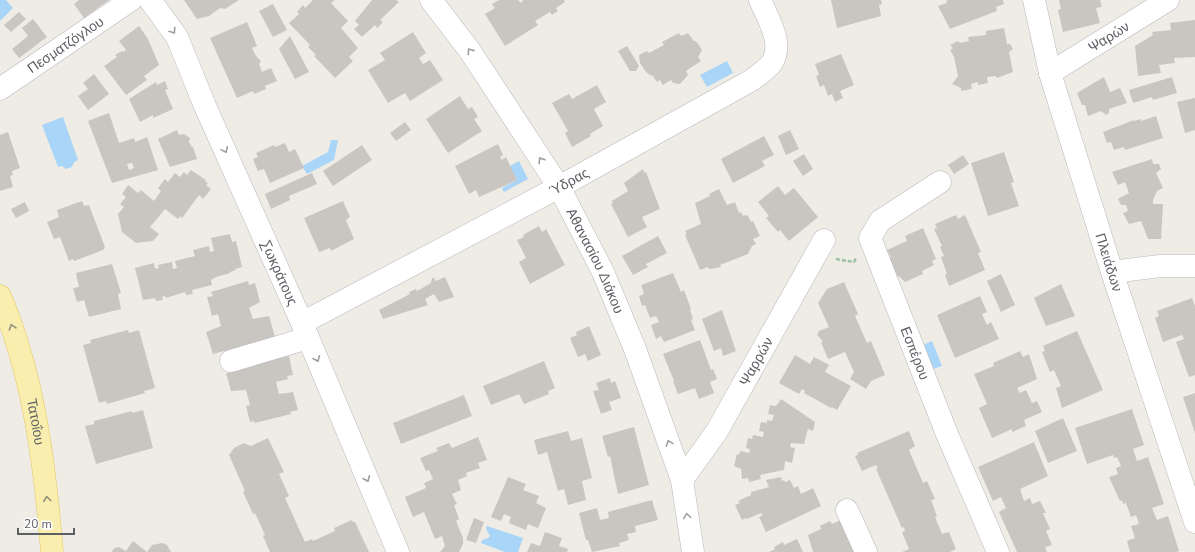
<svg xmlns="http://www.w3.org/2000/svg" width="1195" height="552" viewBox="0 0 1195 552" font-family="'Nunito Sans',sans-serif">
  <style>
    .water { fill: #a9d5f9 }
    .building { fill: #c9c6c2; fill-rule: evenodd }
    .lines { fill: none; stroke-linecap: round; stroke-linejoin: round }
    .minor-casing { stroke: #b6b9bd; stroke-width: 23 }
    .major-casing { stroke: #e7c563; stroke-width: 23 }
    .path { stroke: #9ac1a6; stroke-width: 2.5; stroke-dasharray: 4 2; stroke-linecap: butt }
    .minor { stroke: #fff; stroke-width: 22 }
    .major { stroke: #f9eead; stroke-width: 22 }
    .oneway { stroke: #9d9fa2 }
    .oneway2 { stroke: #93917e }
    .labels { text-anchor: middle; stroke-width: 3; stroke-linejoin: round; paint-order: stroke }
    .street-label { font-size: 14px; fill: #5c5f64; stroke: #fff }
  </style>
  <rect width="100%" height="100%" fill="#eeece4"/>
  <!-- water -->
  <path class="water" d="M0,0H6L13,8L0,21Z
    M727,61L733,73L707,87L700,75Z
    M63,117L78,160L74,162L72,167L66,169L62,166L58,167L42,125Z
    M331,140H338L334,160L307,174L302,166L328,152Z
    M519,161L528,179L504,192L502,188L517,180L510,166Z
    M932,341L942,366L933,369L923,345Z
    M487,526L523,538L518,552H505L481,543L482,540L488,538L490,536L486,529Z"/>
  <!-- building -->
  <path class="building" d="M79,0H109L84,18L74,4Z
    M184,0H239L225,9L220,8L209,16L197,19Z
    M313,0H335L331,3L348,21L341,28L358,48L349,57L353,61L335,78L314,56L316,55L308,47L310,45L289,23L299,14L297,12L303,5L305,8Z
    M372,0H396L399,2L380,20L383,22L377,28L375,25L362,37L354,29L359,25L355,21Z
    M499,0H518L521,3L523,0H564L565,2L556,8L558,11L552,15L550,12L535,21L538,25L505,46L485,14L495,8L492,4Z
    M831,0H881L882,4L879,5L881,16L837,28Z
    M948,0H1003L1004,4L996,7L997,11L950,29L938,6L947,3L946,1Z
    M1059,0H1100L1102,7L1096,8L1100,23L1063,32L1058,10L1061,9Z
    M273,4L287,30L273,37L259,11Z
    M19,12L26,19L11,32L4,25Z
    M33,19L47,37L19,58L12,49L28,36L22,28Z
    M1195,20V57L1174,58L1175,63L1159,65L1161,73L1138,76L1135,46L1153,35L1152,32L1171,30L1170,23Z
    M247,22L257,46L252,48L256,56L261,61L259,64L262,72L271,68L277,81L265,86L266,89L254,94L253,91L237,98L210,38Z
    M139,26L148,39L159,65L144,76L147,80L126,95L104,66L117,57L115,55L122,51L123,52L126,50L119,41Z
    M1004,28L1007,44H1010L1013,49L1009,52L1013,72L997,78L996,76L987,77L988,83L978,85V82L971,84L972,89L961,91V88L952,84L958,76L954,57L950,50L953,48L950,45L958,41L960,43L969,41L968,37L986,35V31Z
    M413,32L426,53L419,58L423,64L430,60L443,80L410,101L405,93L388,103L368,70L385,60L380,53Z
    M679,33L681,36L688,33L694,41L697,42L702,50L698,57L701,61L686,71L688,75L680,84L673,83L671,80L663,85L660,80L657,82L652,75L651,76L646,72L640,63L639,55L647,51L649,53L664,45L662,42Z
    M290,36L309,72L295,79L279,49Z
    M627,46L639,66L636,71H630L618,51Z
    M841,54L854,85L840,91L843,98L835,102L832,94L828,96L824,85L820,87L816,76L819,75L815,64Z
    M94,74L109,94L88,110L78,96L88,89L83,83Z
    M1104,77L1110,92L1120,88L1127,103L1109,109V113L1106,115L1101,111L1088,116L1085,105H1082L1077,93Z
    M1172,77L1177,93L1153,100L1152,97L1133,103L1129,90Z
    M165,81L168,89L165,90L173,109L153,118V115L140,122L129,99L156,82L157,85Z
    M597,85L606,102L594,109L603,126L590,134L591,136L572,147L565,133L568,131L552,103L569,94L572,99Z
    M460,96L468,109L472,107L478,117L474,119L482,131L448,153L426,119Z
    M1195,98V130L1185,133L1177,102Z
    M109,113L119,143L134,138L135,142L147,137L158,170L112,183L88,121ZM132,163L134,168L129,170L127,164Z
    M1156,116L1163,138L1125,150L1124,147L1114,150L1111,142L1107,143L1103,132L1134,120V121L1141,119V121Z
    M405,122L411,130L396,141L390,133Z
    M177,130L179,135L184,134L190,138L189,142L192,147H193L197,159L170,167L158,139Z
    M790,130L799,149L786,155L778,136Z
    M8,132L20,168L12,171L13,175L10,176L13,187L0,191V135Z
    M764,136L774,155L762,161L765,166L733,183L721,159Z
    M285,143L289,152L295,149L304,168L270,183L264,169L258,171L253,159L258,157L256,153L274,145L275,147Z
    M498,144L503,155L500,157L502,160L506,157L517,180L479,197L476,190L469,194L455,166Z
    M362,145L372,160L333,186L323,171Z
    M1004,152L1014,182L1011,183L1019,206L988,216L971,163Z
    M804,154L813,169L803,176L793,161Z
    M963,155L969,164L954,174L948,165Z
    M1152,159L1153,164H1159L1161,169L1156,173L1163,188L1157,191L1153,200V204H1163L1161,239H1148L1141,221L1129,224L1123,213L1128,211L1126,205H1121L1118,199L1129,193L1125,182L1118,185L1112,172Z
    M643,169L644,173L646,172L660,209L642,217L647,227L628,237L611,204L613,203L612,201L628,191L624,183Z
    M191,170L206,180L205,181L208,183L206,185L211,189L203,199L199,195L182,218L180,216L178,219L165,209L150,227L159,234L153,241L136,243L122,232L118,214L124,207L120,204L126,197L122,194L128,185L138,193L141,190L154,201L161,191L158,188L165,179L168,182L175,173L180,177L184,172L187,175Z
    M312,173L317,184L289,196L290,200L271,209L265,194Z
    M778,186L785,195L794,188L818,217L789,241L780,230L778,232L766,218L769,216L758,202Z
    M719,189L727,205L735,202L739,213L741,212L743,216L746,215L748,216L751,222L753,221L760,236L753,239L756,244L752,246L748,254L720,265L721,267L717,268L709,269L708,267L700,270L685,235L687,234L685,231L701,224L695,203L710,196L709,194Z
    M82,201L84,206L89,205L105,247L103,250L74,261L73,259L69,261L60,237L54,239L47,222L59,217L57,210Z
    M343,201L350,217L346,220L354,239L331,251L330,248L319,252L304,218Z
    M25,202L29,211L16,218L11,209Z
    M956,215L958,219L965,215L981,252L978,253L985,270L949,286L945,275L947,274L941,257L944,256L940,247L942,246L934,229L937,228L935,224Z
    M539,226L542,232L546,229L565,265L530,284L519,262L526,258L517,240L524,237L523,235Z
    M923,228L936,259L932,261L934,265L922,271L923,274L905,282L899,276L895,278L886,259L891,257L887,250L907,241L905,236Z
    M230,234L232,242L236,241L242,267L235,269L236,270L230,272V273L216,277L211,280L212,285L192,290L193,294L186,295L185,292L166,298L165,296L162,297L163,300L156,301L155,298L143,300L135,268L154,263L155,269L159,268L158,265L172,262L173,269L177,268L175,261L195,256L193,250L209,246L210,252L214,251L211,238Z
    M658,236L667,253L646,264L648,267L633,275L622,256Z
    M112,264L121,293L118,294L121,309L89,317L84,300L77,302L73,288L79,287L76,273Z
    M673,273L681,292L684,290L691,309L690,310L693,319L691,320L695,330L664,342L661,336L656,339L651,325L659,322L656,316L650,318L645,305L642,306L639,296L644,294L641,285Z
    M1001,274L1015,305L1001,312L987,281Z
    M445,277L454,297L439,302L434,294L425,299L428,305L383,319L379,310L410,294L409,292L416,289L417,291L431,283L432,278H434L436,281Z
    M248,281L249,285L255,283L260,302L249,308L253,319L269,316L275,337L213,354L206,332L221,326L218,314L212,316L207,297L213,296L211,292Z
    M844,282L858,314L855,316L867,343L871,341L885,375L871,381L866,389L850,379L854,372L845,352L828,359L821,342L823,341L817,335L819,331L829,327L818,303L827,289Z
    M1061,284L1075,316L1046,326L1034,298Z
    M980,296L987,312L982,314L987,325L991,322L999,339L955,358L937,315Z
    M1192,298L1195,306V375L1189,377L1176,342L1184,339L1182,335L1163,342L1155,318L1159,316L1157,311Z
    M722,310L736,351L723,356L721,348L714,351L702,319Z
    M589,326L601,355L588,361L585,354L578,357L570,338L577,335L576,332Z
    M128,330L129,333L139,330L155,388L144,391L145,393L107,404L106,401L99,403L83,345L91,343L90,340Z
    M1077,331L1103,390L1062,408L1056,388L1061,386L1054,370L1050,372L1042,352L1045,351L1043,346Z
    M700,340L711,370L713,369L717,379L710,382L714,393L699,399L695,388L678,394L673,381H674L663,354Z
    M1020,351L1023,357L1029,354L1037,379L1017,388L1020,393L1026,390L1032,403L1037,401L1042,412L1024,420L1026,426L1012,432V429L992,438L979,408L987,404L974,374L994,366L993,363Z
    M795,355L810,364L814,357L829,365L825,372L851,386L837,410L832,407L831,408L804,393L805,391L802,389L799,394L779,383Z
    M282,356V358L289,356L293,375L287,376L288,379L276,382L279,394L293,392L298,410L290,412L291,414L255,423L254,421L250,422L246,406L250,405L246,390L231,391L226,373L233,372L232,370Z
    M544,361L555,388L548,391L549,394L524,404L519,394L491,405L483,386Z
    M610,378L611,383L615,381L621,398L609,402L612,410L601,414L593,391L599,390L596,383Z
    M1195,393V433L1183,397Z
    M464,395L472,416L401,444L393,423Z
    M781,399L815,422L813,431L808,429L804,444L791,443L790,447L795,448L792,463L785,461L784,470L760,475L761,479L749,482L748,478L742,479L741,469L734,466L737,454L739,455L740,451L749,453L750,449L746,448L748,438L752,439L753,435L763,437L764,432L759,431L761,422L767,423V420L772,421L774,415L768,414L770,405L776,406Z
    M1132,409L1144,445L1133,449L1137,461L1148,457L1164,504L1152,508L1157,520L1168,516L1179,551L1176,552H1130L1127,541L1135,538L1131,526L1139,524L1136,515L1131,517L1126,503L1123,504L1122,500L1120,501L1109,477L1118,474L1116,468L1121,466L1117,457L1114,458L1113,455L1087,464L1075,428Z
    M143,410L153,448L96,464L85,426L94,424V421L132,411V413Z
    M1063,418L1077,451L1048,463L1035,431Z
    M634,427L649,485L618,494L610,456L608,457L602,436Z
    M568,431L571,441L582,438L592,478L582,481L586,500L568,505L564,489L558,491L547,452L538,455L534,440Z
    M909,431L915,446L909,450L923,483L927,481L935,499L931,500L937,516L935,517L942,534L949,532L956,549L950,552H902L909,549L902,532L905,531L904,527L902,528L876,469L878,468L876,465L862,471L855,456L858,455L857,453Z
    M478,437L487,460L478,463L480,468L466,473L467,476L458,480L461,490L452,494L457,504L454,505L459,519L456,521L463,538V544L459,552H440L445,546L442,536L435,539L424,512L413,517L405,497L426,488L424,483L433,479L429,470L426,471L420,458L438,451L436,448L449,443L452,448Z
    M268,438L284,472L279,474L289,496L285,498L305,542L312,539L313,541L335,531L334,528L352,520L353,522H355L369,552H270L263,536L265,535L255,513L253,514L243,492L245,491L229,455L234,448L244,443L251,446Z
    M1034,442L1048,476L1020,489L1024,501L1030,498L1032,504L1040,501L1046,513H1043L1050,529L1046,531L1052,545L1045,547L1047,552H1017L999,512L1006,508L1001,497L993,501L978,467Z
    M508,477L526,484L523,490L539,496L536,503L546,508L538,528L528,524L526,530L509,523L511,517L504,514L501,521L491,517Z
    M781,477L782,481L784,480L785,482L790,480L794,488L798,486L801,494L813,488L821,506L766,532L759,517L763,515L761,513L747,519L746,518L742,520L735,505L740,503L738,501L751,495V492L769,487L766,480Z
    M652,500L658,520L635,526L636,532L627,534L629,540L619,543L620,546L592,552L588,540H586L579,513L597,508L600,520L609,518L608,512Z
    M474,518L484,522L476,543L466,540Z
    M846,518L862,552H813L808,535L821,529L820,526L830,521L832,524Z
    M545,532L562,538L559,546L568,549L567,552H527L531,543L540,546Z
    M797,539L803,552H769L775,549L774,547L783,542L784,545Z
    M133,541L147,552L152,545L162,543L167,545L171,552H111L115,548L119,547L126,551Z"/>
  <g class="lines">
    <!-- minor casing -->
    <g class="minor-casing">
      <g id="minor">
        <path id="s1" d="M150,0L177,37L205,106L302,323L398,552"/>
        <path id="s2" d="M431,0L470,51L559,187L603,272L635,349L682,480L693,552"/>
        <path id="s3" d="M1034,0L1050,73L1112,272L1195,522"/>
        <path id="s4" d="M1050,73L1168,0"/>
        <path id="s5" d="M0,89L131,0"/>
        <path id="s6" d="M940,182L880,221L870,238L947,434L998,552"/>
        <path d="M1112,272L1160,266H1195"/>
        <path id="s7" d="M302,323L559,187L752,80C758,75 766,70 771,64C785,45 768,19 760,0"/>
        <path d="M231,361L308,338"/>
        <path id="s8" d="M682,480L717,431L824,240"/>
        <path d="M847,510L866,552"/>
      </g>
    </g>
    <!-- major casing -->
    <g class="major-casing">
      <g id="major">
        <path id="s9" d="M0,296C34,376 45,466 52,552"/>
      </g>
    </g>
    <!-- path -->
    <path class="path" d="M836,259L854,262L856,258"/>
    <!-- minor -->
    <use href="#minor" class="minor"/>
    <!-- major -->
    <use href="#major" class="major"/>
  </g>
  <!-- one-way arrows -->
  <defs><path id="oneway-chevron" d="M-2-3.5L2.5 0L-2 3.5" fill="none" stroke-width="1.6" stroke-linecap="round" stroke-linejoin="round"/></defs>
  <g class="oneway">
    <use href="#oneway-chevron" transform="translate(173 31) rotate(56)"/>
    <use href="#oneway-chevron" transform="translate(470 51) rotate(-125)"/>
    <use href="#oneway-chevron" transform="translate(225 150) rotate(66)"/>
    <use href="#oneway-chevron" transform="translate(541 160) rotate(-123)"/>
    <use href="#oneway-chevron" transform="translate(317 359) rotate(67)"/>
    <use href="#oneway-chevron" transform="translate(669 443) rotate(-110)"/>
    <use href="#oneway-chevron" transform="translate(367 479) rotate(67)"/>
    <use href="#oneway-chevron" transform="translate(687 516) rotate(-98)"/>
  </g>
  <g class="oneway2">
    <use href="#oneway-chevron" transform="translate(12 327) rotate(-108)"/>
    <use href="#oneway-chevron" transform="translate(47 499) rotate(-97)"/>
  </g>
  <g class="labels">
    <!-- street labels -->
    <g class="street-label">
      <text dy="5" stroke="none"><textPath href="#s4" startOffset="69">Ψαρών</textPath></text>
      <text dy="5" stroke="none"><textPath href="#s5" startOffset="79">Πεσματζόγλου</textPath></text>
      <text dy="5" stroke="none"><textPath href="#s7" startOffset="302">Ύδρας</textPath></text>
      <text dy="5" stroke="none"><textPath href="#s2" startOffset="309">Αθανασίου Διάκου</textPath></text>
      <text dy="5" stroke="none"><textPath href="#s3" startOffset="273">Πλειάδων</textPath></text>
      <text dy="5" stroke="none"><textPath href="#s1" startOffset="303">Σωκράτους</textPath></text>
      <text dy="5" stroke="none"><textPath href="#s6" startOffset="215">Εσπέρου</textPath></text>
      <text dy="5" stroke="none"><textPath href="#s8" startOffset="140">Ψαρρών</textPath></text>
      <text dy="5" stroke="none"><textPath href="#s9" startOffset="131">Τατοΐου</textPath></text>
    </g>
  </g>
  <!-- scale -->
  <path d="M18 528v6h56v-6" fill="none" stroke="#5c5f64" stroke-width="2"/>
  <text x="24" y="528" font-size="12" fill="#5c5f64" stroke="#ffffff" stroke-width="3" paint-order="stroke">20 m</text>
</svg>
